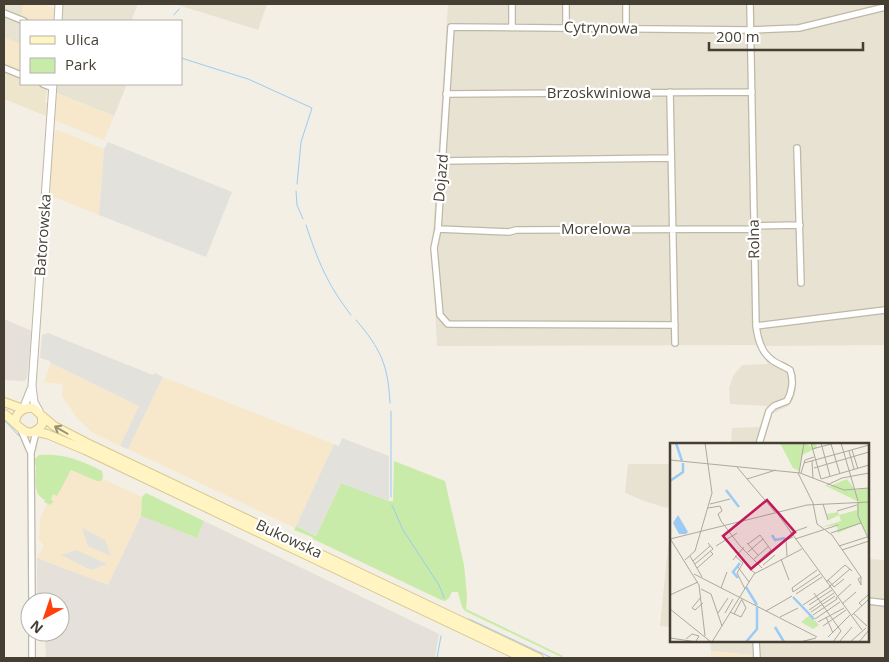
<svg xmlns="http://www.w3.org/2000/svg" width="889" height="662" viewBox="0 0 889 662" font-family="'Open Sans',sans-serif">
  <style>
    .residential { fill: #e7e2d1 }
    .commercial { fill: #f7e8cc }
    .industrial { fill: #e5e0d9 }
    .education { fill: #ede6cc }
    .green { fill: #c9eba9 }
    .parking { fill: #e3e1dc }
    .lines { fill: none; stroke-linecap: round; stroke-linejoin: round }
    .stream { stroke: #9bcbf5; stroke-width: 1 }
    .minor-casing { stroke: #bfb8a6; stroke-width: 8 }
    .tertiary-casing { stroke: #bfb8a6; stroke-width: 9 }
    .secondary-casing { stroke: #d6c890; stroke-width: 10 }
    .minor { stroke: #fff; stroke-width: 5.5 }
    .tertiary { stroke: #fff; stroke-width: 7 }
    .secondary { stroke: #fff4c2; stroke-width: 8 }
    .oneway { stroke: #999073 }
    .labels { text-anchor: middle; stroke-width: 4.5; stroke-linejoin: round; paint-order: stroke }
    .street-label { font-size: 15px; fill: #453f33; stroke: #fff }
    .inset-river { fill: none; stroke: #9bcbf5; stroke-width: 2.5 }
    .inset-road { fill: none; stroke: #ada99d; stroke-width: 1 }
    .view { fill: #c2185b; fill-opacity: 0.15; stroke: #c2185b; stroke-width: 2.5 }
    .inset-edge { fill: none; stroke: #453f33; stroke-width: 2.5 }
  </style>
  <rect width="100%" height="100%" fill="#f3efe4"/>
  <!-- residential -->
  <path class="residential" d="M4,4H41L62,12L63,4H138L131,21H21V78L4,71Z
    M175,4H267L258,30Z
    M448,4H885V345L764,346L769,353L774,359L789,366L796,376L795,392L793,400L788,406L772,414L761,444H731L732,428L760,427L767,406L730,404L729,388L733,376L742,365L768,364L756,345L437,346L432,249Z
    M34,84H127L114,116Z
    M628,464H671V509L647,502L625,493Z
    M671,531V627L660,626L668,547Z
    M868,559L885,560V658H752V655L711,651L710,641H868Z"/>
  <!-- commercial -->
  <path class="commercial" d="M23,4H41L57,10L53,21H36L21,16Z
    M4,37L21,44V72L4,65Z
    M59,94L114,116L104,140L54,120L56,96Z
    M58,130L104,149L99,215L49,195L54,132Z
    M51,363L139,406L120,446L92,432L77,418L62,396L63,384L44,382Z
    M163,377L334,444L295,528L128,449Z
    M67,462L142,497L141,516L108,585L37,558L44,546L39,540L40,519Z
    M711,651L752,655V658H710Z"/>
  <!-- industrial -->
  <path class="industrial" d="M4,319L32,331L27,378L24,381L4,380Z
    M141,516L197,538L204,521L439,634L435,658H44L46,656L45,639L38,636V632H60V602H37V558L108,585Z"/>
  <!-- education -->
  <path class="education" d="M4,71L21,78V84H34L47,89L45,102L47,103L46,116L4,99Z"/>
  <!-- green -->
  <path class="green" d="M39,455C63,453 81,460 102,471L103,477L101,481H97L71,470L57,496L53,494L51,500L54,501L50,505L44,502L45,500C32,494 36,478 36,465H34V460Z
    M394,461L445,481L464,565L467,595L466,609L563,656L561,657L465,611L462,607L458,592H452L449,598L445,601L441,600L313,539L312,537L294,530L296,526L316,536L341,483L389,501H393Z
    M146,493L204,521L197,538L141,516L142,497Z"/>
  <!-- parking -->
  <path class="parking" d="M108,142L232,192L206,257L99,215L104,149Z
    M48,333L153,375L155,373L163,377L128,449L120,446L139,406L51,363L50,361L40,358L42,335Z
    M342,438L389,456V501L341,483L316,536L296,526L334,444L339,446Z
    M82,528L105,540L111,556L88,546Z
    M76,550L107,564L91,570L61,555Z"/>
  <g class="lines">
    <!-- stream -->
    <path class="stream" d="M174,15L179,9
      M181,58L248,79L312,108L301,142L297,184
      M296,191L297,205L303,219
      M306,225C318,261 327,284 351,315
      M356,320C381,349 388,365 390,403
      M391,411V497
      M5,421L19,436
      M392,505L403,530L439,585L444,598
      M469,619L552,658
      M437,658L441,636"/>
    <!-- minor casing -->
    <g class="minor-casing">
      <path id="minor" d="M566,4V28
        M750,4L756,326C758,339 761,352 772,360C777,364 784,366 790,370C794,380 792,392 787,401L774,406L769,411L759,444
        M4,13L24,21
        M512,28V4
        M626,29V4
        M4,68L21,75
        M43,84L53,88
        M670,92L675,343
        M446,94L752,92
        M797,148L801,283
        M443,161L671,158
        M754,226L800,225
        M438,229L509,232L516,230L754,229
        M675,325L448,324L440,315L434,248L438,229L451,27L750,30L799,28L885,7
        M756,326L885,310
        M21,430L30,451
        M868,601L885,603
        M32,602L31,453L36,432
        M32,632V658
        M756,641L757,658"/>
    </g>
    <!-- tertiary casing -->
    <g class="tertiary-casing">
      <path id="tertiary" d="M58,21L59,4
        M23,409L31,389
        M39,411L34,402L32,386L53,84"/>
    </g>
    <!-- secondary casing -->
    <g class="secondary-casing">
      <path id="secondary" d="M4,402L23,409
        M4,414C18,422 26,444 42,425V416
        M15,422C16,412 24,407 33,408L54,426L87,443L539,658
        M36,432L47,434L85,450L523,658"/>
    </g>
    <!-- minor -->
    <use href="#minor" class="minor"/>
    <!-- tertiary -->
    <use href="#tertiary" class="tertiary"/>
    <!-- secondary -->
    <use href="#secondary" class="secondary"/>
  </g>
  <!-- one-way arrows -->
  <defs><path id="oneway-shaft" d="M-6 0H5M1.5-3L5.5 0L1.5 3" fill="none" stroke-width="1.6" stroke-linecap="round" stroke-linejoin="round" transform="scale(1.25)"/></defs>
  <use class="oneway" href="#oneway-shaft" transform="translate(61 430) rotate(-150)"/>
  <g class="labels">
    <!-- street labels -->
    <g class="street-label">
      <text transform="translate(601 28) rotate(1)" y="5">Cytrynowa</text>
      <text x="599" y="98">Brzoskwiniowa</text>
      <text transform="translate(441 178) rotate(-85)" y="5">Dojazd</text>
      <text x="596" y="234">Morelowa</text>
      <text transform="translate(43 235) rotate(-86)" y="5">Batorowska</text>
      <text transform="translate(754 239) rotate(-91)" y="5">Rolna</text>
      <text transform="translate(289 539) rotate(25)" y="5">Bukowska</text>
    </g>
  </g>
  <!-- overview -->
  <g transform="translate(670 443)">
    <rect width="199" height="199" fill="#f3efe4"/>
    <path d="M110,0H136L141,4V0H146L147,5L132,12L129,28L123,25ZM177,36L185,47L199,45V95L191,80L168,90L167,82L152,84L171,78L169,72L159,77L157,71L168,69L169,72L187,67V58L154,42L160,43ZM140,172L149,182L143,186L131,179Z" fill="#c9eba9"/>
    <path d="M8,72L18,89L16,91H9L3,80Z" fill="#9bcbf5"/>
    <path class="inset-river" d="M6,0L12,18M0,38L13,29V20M56,47L69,64M102,92L105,97L115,95M68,135L63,129L70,120M76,144L87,162M123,154L144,176M105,184L114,199M76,199L87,186V164"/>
    <path class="inset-road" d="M141,0L151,36M151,0L160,33M171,0L188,58M161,1L170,31M142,6L165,0M182,7L188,26M179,8L184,26M174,9L199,2M0,17L130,30L174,47L199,45M142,18L143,35M134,20L174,9M67,24L105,69M144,25L199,9M128,30L143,60L147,81L162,92L191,134M129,30L134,0M131,30L135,17L144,14M77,36L106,27M151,36L199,22M157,42L172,35L199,30M188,60V73L199,97M40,61L60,56M153,61L158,77M38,65L50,63L52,68L48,71L51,78L70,103L92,125M167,68L187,62M107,70L192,187M120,90L137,84M161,90L191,80M0,96L137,62L199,59M125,96L168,82M1,97L29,142L35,193M77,100L88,112M78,101L90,92L101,107L80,126L85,130M46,103L67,90M169,103L197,94M172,107L199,98M78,109L93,96M20,113L32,134M65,113L73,120L67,130L75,146M117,113L116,97L123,94M84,116L99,103M111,116L119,137M15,117L25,108L42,50L35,0M63,117L74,104M23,118L40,103M25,121L43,106L38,100M93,122L105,112M68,124L79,139M27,125L43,111L40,108M147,127L122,145L123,149L150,131M24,131L147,194M191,134L188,136L191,142V134M158,137L164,144L174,136M156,139L175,122L182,128M159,144L180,126M51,145L57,129M31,146L41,151L52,183M144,150L171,188L163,199M126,151L152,134M0,152L28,139M31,154L22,165L25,167L33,160M167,154L181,141M172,161L186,149M133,162L160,144M139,162L162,147M192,163L189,160L198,152M0,166L41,199M139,167L164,150M96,168L122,153M60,169L71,174L76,165L72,157M141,169L165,153M48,170L58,155M55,170L63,156M183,170L197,183M64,171L72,156M143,172L167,156L166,154M181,173L199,156M110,174L128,165M156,174L163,190M145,176L170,159M148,179L174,165M153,183L176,167M158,194L180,172M0,195L27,199M16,196L22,191L29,193L26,198M42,199L84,131L132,106M130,199L146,195M169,199L182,184M180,199L196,185M189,199L199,187"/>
    <path class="view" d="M97,57L125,89L81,126L53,93Z"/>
    <rect width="199" height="199" class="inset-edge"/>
  </g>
  <!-- border -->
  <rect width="889" height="662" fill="none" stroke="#453f33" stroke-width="10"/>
  <!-- legend -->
  <rect x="20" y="20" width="162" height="65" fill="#ffffff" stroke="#b5b2ad"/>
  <rect x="30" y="36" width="25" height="8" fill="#fff4c2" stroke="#b5b2ad"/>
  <text x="65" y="45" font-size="15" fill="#453f33">Ulica</text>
  <rect x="30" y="58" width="25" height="15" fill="#c9eba9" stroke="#b5b2ad"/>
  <text x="65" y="70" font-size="15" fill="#453f33">Park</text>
  <!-- north arrow -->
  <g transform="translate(45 617) rotate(220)"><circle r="24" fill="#ffffff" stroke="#b5b2ad"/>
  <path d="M0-4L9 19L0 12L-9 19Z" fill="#ff400f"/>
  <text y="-8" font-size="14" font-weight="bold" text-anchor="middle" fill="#453f33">N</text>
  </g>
  <!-- scale -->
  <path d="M709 42v8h154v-8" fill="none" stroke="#453f33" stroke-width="2.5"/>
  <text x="716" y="42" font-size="15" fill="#453f33" stroke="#ffffff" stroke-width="4" paint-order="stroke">200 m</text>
</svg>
